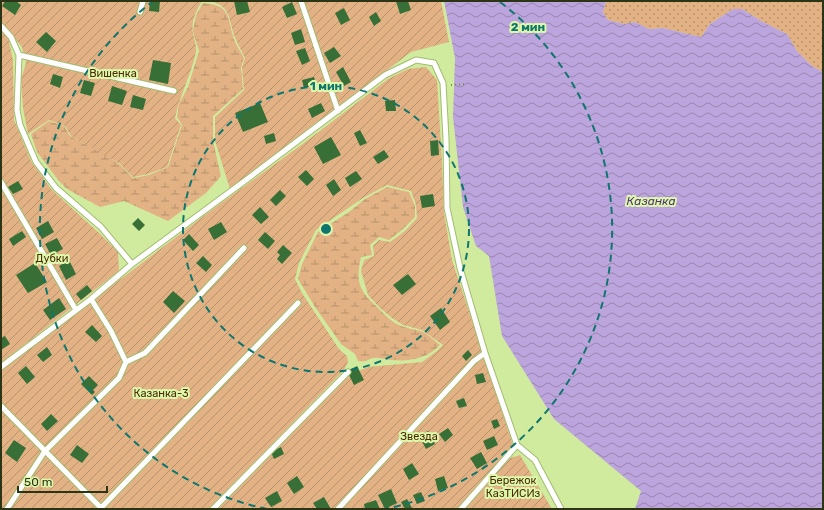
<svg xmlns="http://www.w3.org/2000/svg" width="824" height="510" viewBox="0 0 824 510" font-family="Rubik,sans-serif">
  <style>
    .grass { fill: url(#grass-dots) }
    .wetland { fill: url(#wetland-marsh) }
    .garden { fill: url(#garden-furrows) }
    .water { fill: url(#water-waves) }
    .building { fill: #376f37 }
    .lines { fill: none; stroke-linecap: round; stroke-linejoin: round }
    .lane-casing { stroke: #a2bc70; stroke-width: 7 }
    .path { stroke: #7b8d58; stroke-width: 2; stroke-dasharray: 1 3; stroke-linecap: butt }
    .lane { stroke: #fff; stroke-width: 5 }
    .ring { fill: none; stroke: #0f766e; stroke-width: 2; stroke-dasharray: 7 5 }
    .labels { text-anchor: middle; stroke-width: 4; stroke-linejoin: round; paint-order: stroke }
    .park-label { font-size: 11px; fill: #4c2b06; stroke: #ddf8ab }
    .water-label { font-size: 12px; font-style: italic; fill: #533276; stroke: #ddf8ab }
    .centre { fill: #0f766e; stroke: #ddf8ab; stroke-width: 2 }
    .ring-label { font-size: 12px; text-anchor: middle; font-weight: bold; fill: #0f766e; stroke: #ddf8ab; stroke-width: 4; stroke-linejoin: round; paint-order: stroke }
  </style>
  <defs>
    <pattern id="grass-dots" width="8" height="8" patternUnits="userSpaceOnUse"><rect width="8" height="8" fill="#e2b285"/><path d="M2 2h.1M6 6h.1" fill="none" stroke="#b7926c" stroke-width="1.8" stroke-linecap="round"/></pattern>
    <pattern id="wetland-marsh" width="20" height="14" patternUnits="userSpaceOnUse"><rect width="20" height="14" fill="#e2b285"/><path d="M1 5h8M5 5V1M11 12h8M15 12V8" fill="none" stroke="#b7926c"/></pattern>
    <pattern id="garden-furrows" width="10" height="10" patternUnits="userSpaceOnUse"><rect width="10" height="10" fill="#e2b285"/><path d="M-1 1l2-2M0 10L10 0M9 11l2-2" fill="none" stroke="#b7926c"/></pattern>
    <pattern id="water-waves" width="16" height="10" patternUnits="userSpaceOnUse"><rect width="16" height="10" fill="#bca4dc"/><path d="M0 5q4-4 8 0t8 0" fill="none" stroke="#9986b1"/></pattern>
  </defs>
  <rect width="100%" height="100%" fill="#d0eb9e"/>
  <!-- grass -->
  <path class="grass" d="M606,1H823V72L812,66L797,51L787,34L763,22L742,9H733L710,24L701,37L663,28L649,29L635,22L624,24L608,20L603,12Z"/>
  <!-- wetland -->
  <path class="wetland" d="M203,3C229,5 227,14 233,36C235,43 240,51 244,58L241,68L243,89L213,116V141L221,176L206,193L168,221L124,201L100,207L67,189L59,181L37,152L31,134L49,121L64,126L70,136L101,152L120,165L133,178L149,175L168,167L182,125L177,117L179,104L188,87L199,51L193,31L196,15Z
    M387,187L409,192L415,206V217L403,229L389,240L379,237L370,245L372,255L361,257C355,285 360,291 380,310C386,316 392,322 399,325C407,329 416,329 423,332C429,335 435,341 440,345C428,358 410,362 392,360C386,360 378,357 373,358C366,360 368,362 358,361L355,354L341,344L315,307L298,279L302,264L318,232L349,212L365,199Z"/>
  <!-- garden -->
  <path class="garden" d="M1,1H202C196,11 191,21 193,33C194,39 197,46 196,52C191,75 180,95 175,118L181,125L167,167L148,174L133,177L120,164L71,136L65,126L49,120L28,134L23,108L21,79L26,63L22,47L1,22Z
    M205,1H441L449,42L411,52L230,189L215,141V117L244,90L242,68L245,58C241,50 237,43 234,35C228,16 230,3 205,1Z
    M1,30L8,37L13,60L14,120L31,161L51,189L99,233L118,252L119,271L1,363Z
    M426,67L437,80L442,162L444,213L452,260L513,445L457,509H218L347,376L368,367L422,362L437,351L443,345L422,330L403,325L392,318L379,307L368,295L361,271L364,260L374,256L373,246L379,240L390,242L405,231L417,218L416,205L411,191L387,185L363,198L316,230L299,263L295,279L302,293L339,349L347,356L348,362L344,370L209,509H1V370L217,206L308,140L388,79L408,69Z
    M520,455L552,509H464L507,459Z"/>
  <!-- water -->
  <path class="water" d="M444,1H606L603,12L608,20L624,24L635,22L649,29L663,28L701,37L710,24L733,9H742L763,22L787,34L797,51L812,66L823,72V509H635L641,491L554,419L502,336L489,256L476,246L463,207L453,117L455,58Z"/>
  <!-- building -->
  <path class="building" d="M5,1H16L21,5L15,15L2,6Z
    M150,1H160L159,12L149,11Z
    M234,1H247L250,12L237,15Z
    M396,1H408L411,10L400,14Z
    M292,2L297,14L287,18L282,7Z
    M344,8L350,20L341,25L335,13Z
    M376,12L381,21L374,26L369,17Z
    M301,29L305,42L295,45L291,33Z
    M46,32L56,41L47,52L36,42Z
    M334,47L341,56L330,63L324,53Z
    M305,48L310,61L302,65L296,51Z
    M153,60L171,63L168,84L149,80Z
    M343,67L351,82L344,86L336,72Z
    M53,74L63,77L60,88L50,84Z
    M314,77L316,85L304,88L302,80Z
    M84,80L95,83L91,96L80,93Z
    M112,86L127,91L122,105L108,101Z
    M133,95L146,99L143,110L130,107Z
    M395,100L396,111H386L385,101Z
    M260,103L268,122L243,132L235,113Z
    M321,103L325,111L312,118L308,109Z
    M360,130L367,143L360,146L354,133Z
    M274,133L276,141L266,144L264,136Z
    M331,137L341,155L323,164L314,147Z
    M438,140L439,155L431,156L430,141Z
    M384,150L389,157L378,164L373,157Z
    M306,170L314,179L307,186L298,177Z
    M356,171L362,179L350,187L345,178Z
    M334,179L341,190L333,196L326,185Z
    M18,181L23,189L13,194L8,187Z
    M280,190L286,196L276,206L270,200Z
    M433,194L435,206L422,208L420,196Z
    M260,207L269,217L261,224L252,215Z
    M138,218L145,225L139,231L132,224Z
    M48,221L54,232L42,239L36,228Z
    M221,222L227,232L214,240L208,229Z
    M22,231L26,237L13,246L9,239Z
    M265,232L275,241L268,249L258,240Z
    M189,234L199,245L193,251L183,240Z
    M57,238L63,249L51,255L45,244Z
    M283,245L292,253L282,264L277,259L280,255L277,252Z
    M203,256L212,265L206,272L196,263Z
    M69,260L76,274L66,280L59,266Z
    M35,263L47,282L28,293L16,275Z
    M408,274L416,284L402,295L393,285Z
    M87,285L92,291L81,300L76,294Z
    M173,291L185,301L174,313L163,302Z
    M59,298L66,309L50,320L43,310Z
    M441,308L450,322L440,330L430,316Z
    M92,325L102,336L96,342L85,332Z
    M5,336L10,344L1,350V338Z
    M47,347L52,355L43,362L37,355Z
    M468,350L472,355L466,361L462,356Z
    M26,366L35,377L27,384L18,373Z
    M357,366L364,380L354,385L347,371Z
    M483,373L486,382L477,384L475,375Z
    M89,376L98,385L93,390L95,392L92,395L81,384Z
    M464,398L467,406L459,408L456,401Z
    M51,414L58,421L47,431L41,424Z
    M497,419L500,426L494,429L491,421Z
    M448,428L453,435L445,442L439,434Z
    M428,431L435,444L426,449L419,436Z
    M494,436L498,445L487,450L483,441Z
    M14,440L26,448L17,462L5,453Z
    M77,445L89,454L82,463L70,455Z
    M281,447L284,454L274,459L271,452Z
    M481,452L487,463L477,469L470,458Z
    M412,463L419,474L409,480L403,469Z
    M297,476L304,487L294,494L287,483Z
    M444,476L448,488L438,491L435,479Z
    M391,489L397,503L385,509L378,495Z
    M277,491L282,501L271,507L265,498Z
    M421,492L425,501L417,504L413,495Z
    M324,497L331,509H317L313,503Z
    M407,499L412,508L411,509H405L401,502Z
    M376,500L380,509H365L364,504Z"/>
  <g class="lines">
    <!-- lane casing -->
    <g class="lane-casing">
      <path id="lane" d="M301,1L338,111
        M140,12L143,1
        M1,26L11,37L19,55L17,110L20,125L36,162L56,188L101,227L132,264
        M19,55L174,91
        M1,182L76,310
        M91,299L111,331L126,362
        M1,367L91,299L132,264L250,177L271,161L385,75L416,60L434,63L443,83L446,139L447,208L460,268L485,353L517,445L535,460L561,509
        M1,406L102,509
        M7,509L45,451L119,378L126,362L145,353L244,248
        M100,509L298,303
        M213,509L348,372
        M338,509L474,361L485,353
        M461,509L517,445"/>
    </g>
    <!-- path -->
    <path class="path" d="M451,85L466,84"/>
    <!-- lane -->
    <use href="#lane" class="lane"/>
  </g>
  <!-- distance rings -->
  <g class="ring">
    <circle cx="326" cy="229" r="143"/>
    <path d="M267 509A286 286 0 0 1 152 2M500 2A286 286 0 0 1 385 509"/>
  </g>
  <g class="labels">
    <!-- park labels -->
    <g class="park-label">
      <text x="113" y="77">Вишенка</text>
      <text x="52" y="262">Дубки</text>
      <text x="161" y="397">Казанка-3</text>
      <text x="419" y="440">Звезда</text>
      <text x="513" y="484">Бережок<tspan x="513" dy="13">КазТИСИз</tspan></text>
    </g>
    <!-- water labels -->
    <g class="water-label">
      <text x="651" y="205">Казанка</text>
    </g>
  </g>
  <circle cx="326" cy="229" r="6" class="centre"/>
  <g class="ring-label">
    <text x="528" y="31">2 мин</text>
    <text x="326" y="90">1 мин</text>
  </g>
  <!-- border -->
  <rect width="824" height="510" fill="none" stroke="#2b3516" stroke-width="4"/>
  <!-- scale -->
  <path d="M18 486v6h89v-6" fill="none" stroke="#2b3516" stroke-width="2"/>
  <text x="24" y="486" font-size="12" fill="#2b3516" stroke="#ddf8ab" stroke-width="3" paint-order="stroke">50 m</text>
</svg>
